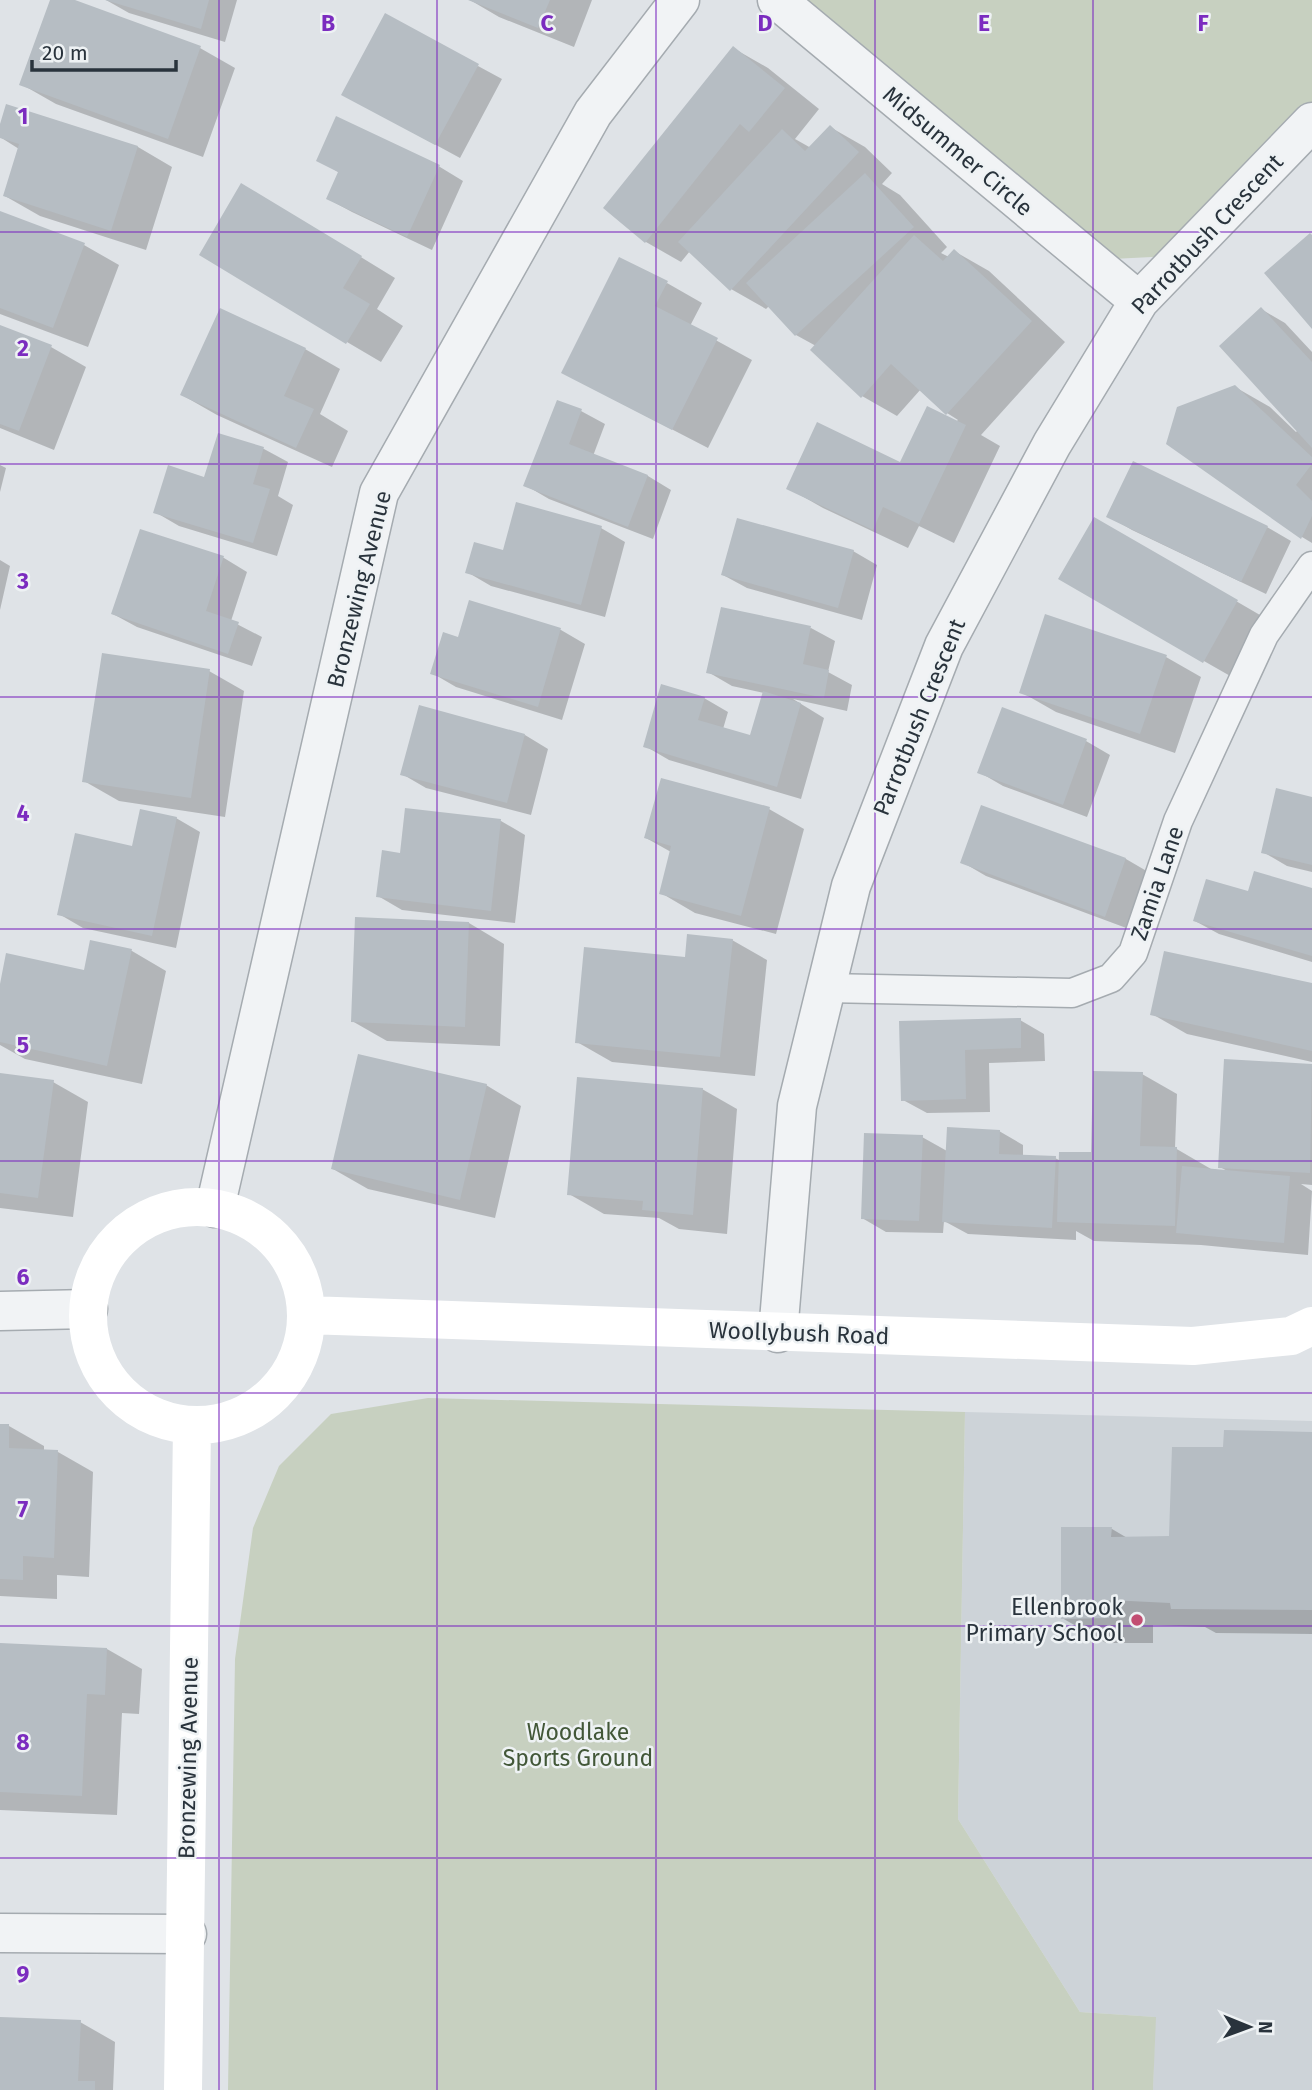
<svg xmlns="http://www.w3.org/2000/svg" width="1312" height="2090" viewBox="0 0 1312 2090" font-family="'Fira Sans',sans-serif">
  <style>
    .built { fill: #cdd3d8 }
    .green { fill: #c7d0c0 }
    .shadow { fill: #0003 }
    .building { fill: #b6bdc3 }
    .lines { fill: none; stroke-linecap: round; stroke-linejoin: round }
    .lane-casing { stroke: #a5abb0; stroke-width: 31 }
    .street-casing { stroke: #a5abb0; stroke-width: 41 }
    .lane { stroke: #f1f3f5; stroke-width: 28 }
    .street { stroke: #f1f3f5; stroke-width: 38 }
    .secondary { stroke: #fff; stroke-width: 38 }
    .grid { fill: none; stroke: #7b2cbf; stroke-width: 2; stroke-opacity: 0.55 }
    .poi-dot { fill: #c24d72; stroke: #eef2f4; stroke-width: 2.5 }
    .labels { text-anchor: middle; stroke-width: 5; stroke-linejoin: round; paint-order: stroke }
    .street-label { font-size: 23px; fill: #29333c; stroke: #eef2f4 }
    .poi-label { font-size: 23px; fill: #29333c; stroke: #eef2f4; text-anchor: end }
    .park-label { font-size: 23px; fill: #425738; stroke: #eef2f4 }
    .grid-label { font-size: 23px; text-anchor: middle; font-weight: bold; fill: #7b2cbf; stroke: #eef2f4; stroke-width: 5; stroke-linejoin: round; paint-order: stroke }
  </style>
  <rect width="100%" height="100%" fill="#dfe3e7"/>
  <!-- built -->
  <path class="built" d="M965,1412L1312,1421V2090H1153L1155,2017L1080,2012L958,1819Z"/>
  <!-- green -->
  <path class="green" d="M800,0H1312V110L1172,256L1112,259Z
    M428,1398L965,1412L958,1819L1080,2012L1156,2017L1153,2090H228L235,1659L253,1528L279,1466L331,1414Z"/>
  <!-- shadow -->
  <path class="shadow" d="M52,0H69L200,48L235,68L203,157L56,104L21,84Z
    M106,0H237L225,42L129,13Z
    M470,0H592L574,47L499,17Z
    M733,48L768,68L819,109L795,139L811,148L830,127L865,147L892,173L882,184L900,195L947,247L941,253L949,257L954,251L989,271L1065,342L981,435L1000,446L954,543L919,526L908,548L823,508L788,488L901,464L958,420L947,413L921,389L897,416L862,396L816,346L796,335L769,306L766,309L731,289L690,251L681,262L646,242L605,208Z
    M478,66L502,79L460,158L368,108Z
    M7,106L138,147L172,167L146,250L40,216L5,196L19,149L0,137Z
    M337,118L440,167L463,181L432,250L352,212L328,199L340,173L318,160Z
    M276,205L395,278L377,309L403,326L381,362L347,342Z
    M0,213L84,245L119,265L88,347L0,314Z
    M667,283L702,303L690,326L752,360L708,448L563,373Z
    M1261,309L1285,323L1312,352V543L1302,537L1235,387L1270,407L1296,432L1298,430Z
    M0,326L51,347L86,367L54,450L0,428Z
    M305,349L340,369L320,414L348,431L332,467L217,415L182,395Z
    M581,411L605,424L593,456L648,476L671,490L653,539L549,499L525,485Z
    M219,435L264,449L288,462L278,496L293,505L277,556L179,526L155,512L205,479Z
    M0,465L6,468L0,492Z
    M1108,516L1267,527L1291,541L1266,594L1132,530Z
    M1095,519L1272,622L1239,681L1060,579Z
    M601,528L625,542L605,617L491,586L467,572L504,553Z
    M141,531L224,558L247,572L231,621L262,637L252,666L137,627L113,614Z
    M853,551L877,565L862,620L747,588L723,575Z
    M0,560L10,566L0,610Z
    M471,602L561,630L585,644L562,720L456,687L432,673L460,639Z
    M811,628L835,641L828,672L852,685L847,711L793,699L824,718L801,799L669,760L645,746L704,698L728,712L723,729L751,737L764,693L732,686L708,672Z
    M1166,657L1201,677L1175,753L1056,712L1021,692Z
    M209,671L244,691L225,817L119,801L84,781Z
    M1003,709L1086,741L1110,755L1087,817L1003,786L979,772Z
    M525,735L548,749L531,815L426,788L402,774Z
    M1312,799V872L1287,866L1263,852Z
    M982,807L1126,859L1150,873L1129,929L986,876L962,862Z
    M769,809L804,829L776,934L695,913L661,893L671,852L646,838Z
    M406,810L501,821L525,835L515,923L402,910L378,896L401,855Z
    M176,818L200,832L176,948L83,928L59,914L134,848Z
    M1312,890V962L1219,934L1195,921L1249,893Z
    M469,923L504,944L500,1046L387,1041L352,1021Z
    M732,940L767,960L755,1076L612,1062L577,1042Z
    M92,942L132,951L166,971L142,1084L25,1059L0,1045V992L86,972Z
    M1312,985V1062L1187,1034L1152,1014Z
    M1020,1020L1044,1034L1045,1061L989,1063L990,1112L927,1113L903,1100L901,1023Z
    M1226,1060L1312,1066V1185L1301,1184L1312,1191L1308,1255L1201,1245L1094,1241L1076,1231V1240L968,1234L944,1221L943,1233L886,1232L862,1218L922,1137L947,1151L999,1131L1023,1145V1157L1055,1158L1061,1161L1093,1154L1142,1074L1177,1094L1175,1148L1211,1169L1229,1172L1220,1167Z
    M0,1075L53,1082L88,1102L73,1217L0,1208Z
    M486,1085L521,1106L495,1218L368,1189L333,1169Z
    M702,1089L737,1109L727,1234L679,1229L659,1218L604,1214L569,1194Z
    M0,1426H9L44,1446V1451L58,1452L93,1472L89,1577L57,1575V1599L0,1596Z
    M1312,1434V1634L1216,1633L1205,1627L1153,1625V1643H1106L1062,1618V1529H1112L1129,1539L1171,1537L1224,1449Z
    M0,1644L107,1649L142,1669L139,1714L122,1713L117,1815L0,1810Z
    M0,2019L80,2022L115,2042L113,2090H0Z"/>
  <!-- building -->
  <path class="building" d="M50,0H75L201,46L168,139L19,85Z
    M105,0H209L201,29Z
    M468,0H550L538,28Z
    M385,13L479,64L435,145L341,95Z
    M733,46L785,88L749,132L740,124L645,243L603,208Z
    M6,104L138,146L111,231L3,196L19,144L0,138V124Z
    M336,116L440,165L407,237L326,199L338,172L316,161Z
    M830,125L859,152L730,291L678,242L782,129L805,151Z
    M865,173L914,227L795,336L746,283Z
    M241,183L362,256L343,288L370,304L346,344L199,255Z
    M0,211L85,243L53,328L0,308Z
    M1310,233L1312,235V329L1264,273Z
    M914,235L943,261L954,249L1032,321L946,415L891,364L861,398L810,350Z
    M619,257L668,281L655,306L718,338L672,430L561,373Z
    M1261,307L1312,362V448L1219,346Z
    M220,308L306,348L284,396L314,409L296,448L180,395Z
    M0,325L52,345L19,431L0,424Z
    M1235,385L1312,457V464L1296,485L1312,501V516L1301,539L1166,444L1177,407Z
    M557,400L582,409L569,444L648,475L628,527L523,486Z
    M927,406L966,425L919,524L883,507L873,530L786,489L817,422L900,462Z
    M218,433L264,447L253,484L270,489L253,543L153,513L168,465L204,477Z
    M1133,461L1268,526L1241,582L1106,517Z
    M516,502L602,526L581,605L465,573L474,542L503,550Z
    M1094,517L1238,600L1203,663L1058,579Z
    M737,518L854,550L838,608L721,575Z
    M140,529L224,556L206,611L239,622L228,654L111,614Z
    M469,600L561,628L538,707L430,674L443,632L458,637Z
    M721,607L811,626L803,664L829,670L824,698L706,673Z
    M1045,614L1167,655L1140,734L1019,693Z
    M102,653L210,669L191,798L82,782Z
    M661,684L705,697L698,720L750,735L763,691L801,703L777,787L643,747Z
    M419,705L525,734L507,803L400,775Z
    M1002,707L1087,739L1063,805L977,773Z
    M661,778L770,807L741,916L659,894L671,846L644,838Z
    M1276,788L1312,797V865L1261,853Z
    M981,805L1126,858L1105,917L960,863Z
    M405,808L501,819L491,911L376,897L382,850L400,853Z
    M140,809L177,817L152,936L57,915L75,833L132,846Z
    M1254,871L1312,888V956L1193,921L1206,879L1248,891Z
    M355,917L469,922L465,1027L351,1022Z
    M687,934L733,939L720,1057L575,1043L584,947L685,957Z
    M90,940L132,949L107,1066L0,1042V984L6,953L84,970Z
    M1164,951L1312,983V1051L1150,1015Z
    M1021,1018V1048L965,1050L966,1099L901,1101L899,1021Z
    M358,1054L487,1084L460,1200L331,1169Z
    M1224,1059L1312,1064L1310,1173L1218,1168Z
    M1093,1071L1143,1072L1140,1146L1177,1147L1175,1226L1057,1222L1059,1152H1091Z
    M0,1073L54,1080L38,1198L0,1193Z
    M577,1077L703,1088L693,1215L642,1210L643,1201L567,1195Z
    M947,1127L1000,1130L999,1154L1056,1156L1052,1228L942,1222Z
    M864,1133L923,1135L919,1221L861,1219Z
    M1182,1166L1290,1176L1284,1243L1176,1233Z
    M0,1424H9V1448L58,1450L54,1558L23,1556V1580L0,1579Z
    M1224,1430L1312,1432V1610L1171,1609L1170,1603L1109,1600V1618L1061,1619V1527H1112L1111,1537L1169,1536L1172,1447H1223Z
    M0,1643L107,1648L105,1695L87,1694L82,1796L0,1792Z
    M0,2017L81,2020L78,2081H95V2090H0Z"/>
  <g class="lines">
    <!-- lane casing -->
    <g class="lane-casing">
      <path id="lane" d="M826,988L1072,993L1111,978L1133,953L1178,821L1264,635L1312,566"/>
    </g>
    <!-- street casing -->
    <g class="street-casing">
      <path id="street" d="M777,0L1139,301
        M215,1208L379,493L593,113L680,0
        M0,1311L88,1309
        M778,1333L797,1106L826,988L851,886L944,646L1052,444L1139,301L1312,122
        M0,1933L187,1934"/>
    </g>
    <!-- lane -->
    <use href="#lane" class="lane"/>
    <!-- street -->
    <use href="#street" class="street"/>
    <!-- secondary -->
    <path class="secondary" d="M88 1316a109 109 0 1 1 218 0a109 109 0 1 1-218 0Z
      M307,1315L1193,1346L1291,1336L1312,1326
      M183,2090L192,1426"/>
  </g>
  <!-- grid -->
  <path class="grid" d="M219,0V2090M437,0V2090M656,0V2090M875,0V2090M1093,0V2090M0,232H1312M0,464H1312M0,697H1312M0,929H1312M0,1161H1312M0,1393H1312M0,1626H1312M0,1858H1312"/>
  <!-- markers -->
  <circle class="poi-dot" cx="1137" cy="1620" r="7"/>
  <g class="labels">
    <!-- street labels -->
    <g class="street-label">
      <text transform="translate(958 151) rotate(40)" y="8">Midsummer Circle</text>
      <text transform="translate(1207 234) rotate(-47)" y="8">Parrotbush Crescent</text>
      <text transform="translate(359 589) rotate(-76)" y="8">Bronzewing Avenue</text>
      <text transform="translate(919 717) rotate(-68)" y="8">Parrotbush Crescent</text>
      <text transform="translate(1157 883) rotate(-71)" y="8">Zamia Lane</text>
      <text transform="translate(799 1333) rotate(2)" y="8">Woollybush Road</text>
      <text transform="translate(188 1758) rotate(-89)" y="8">Bronzewing Avenue</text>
    </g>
    <!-- poi labels -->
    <g class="poi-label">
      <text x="1123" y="1615">Ellenbrook<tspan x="1123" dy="26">Primary School</tspan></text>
    </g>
    <!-- park labels -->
    <g class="park-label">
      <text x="578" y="1740">Woodlake<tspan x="578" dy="26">Sports Ground</tspan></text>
    </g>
  </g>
  <g class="grid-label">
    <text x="328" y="31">B</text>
    <text x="547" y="31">C</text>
    <text x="765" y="31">D</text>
    <text x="984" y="31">E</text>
    <text x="1203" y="31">F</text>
    <text x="23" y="124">1</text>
    <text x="23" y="356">2</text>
    <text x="23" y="589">3</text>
    <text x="23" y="821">4</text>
    <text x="23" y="1053">5</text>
    <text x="23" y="1285">6</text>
    <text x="23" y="1517">7</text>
    <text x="23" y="1750">8</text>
    <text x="23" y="1982">9</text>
  </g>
  <!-- north arrow -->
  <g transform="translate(1249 2027) rotate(91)" stroke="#eef2f4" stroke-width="5" paint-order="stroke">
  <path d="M0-5L12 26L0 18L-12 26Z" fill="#29333c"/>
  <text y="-10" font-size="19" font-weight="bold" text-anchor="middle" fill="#29333c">N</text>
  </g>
  <!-- scale -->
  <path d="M32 60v10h144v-10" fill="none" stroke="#29333c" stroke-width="3.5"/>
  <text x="42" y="60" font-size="21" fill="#29333c" stroke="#eef2f4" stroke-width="5" paint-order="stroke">20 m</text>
</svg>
